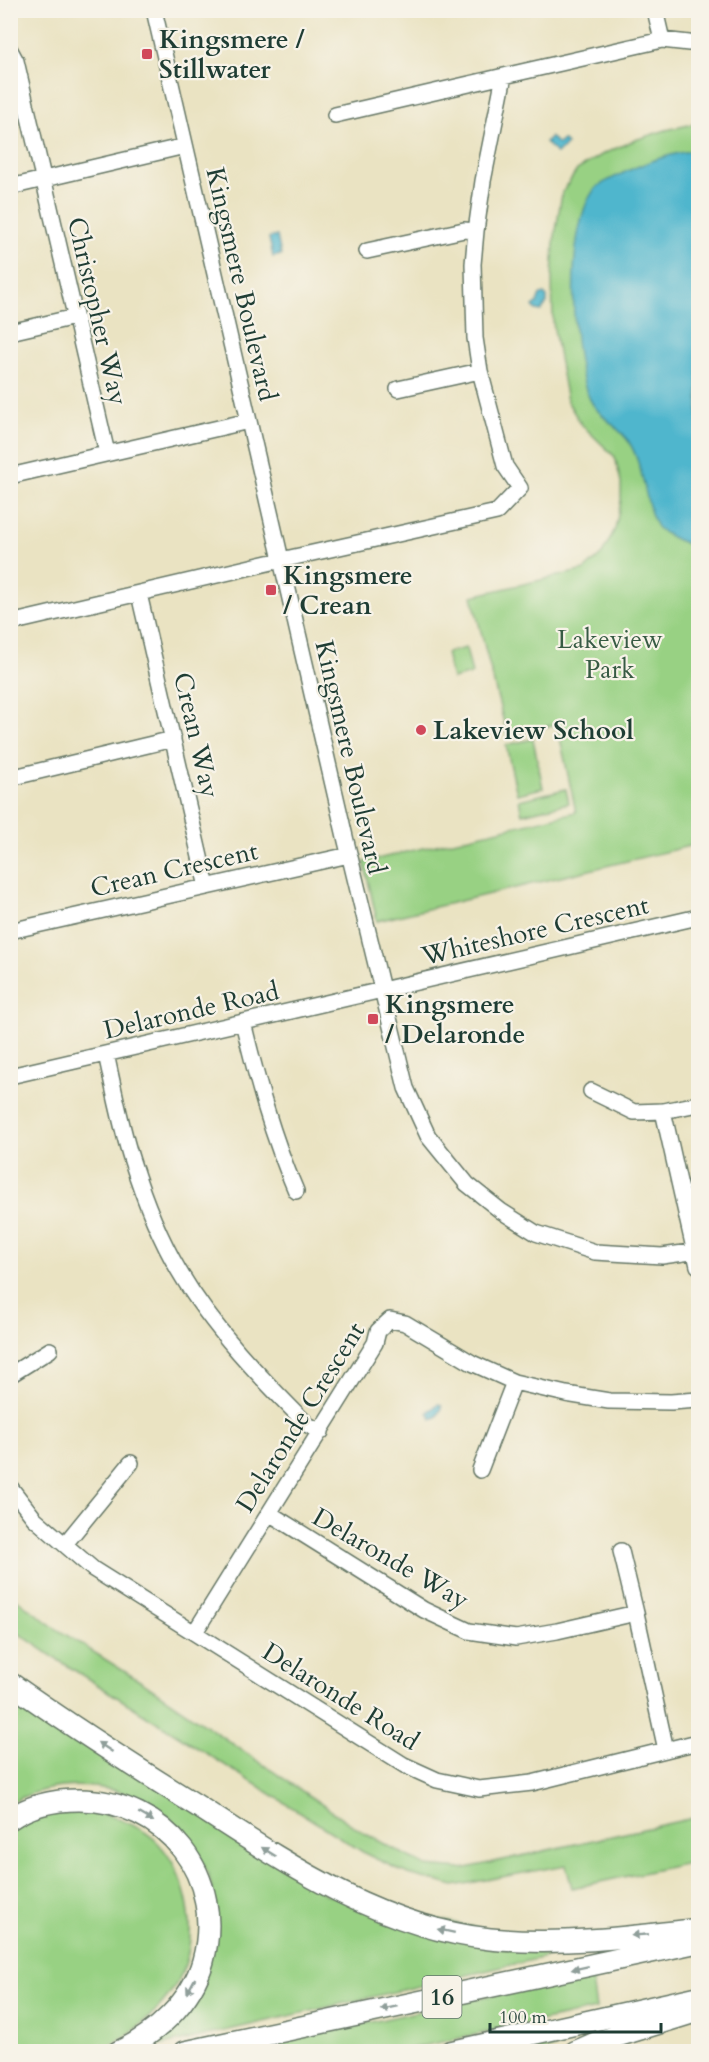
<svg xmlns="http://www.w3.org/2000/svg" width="709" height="2062" viewBox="0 0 709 2062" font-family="Cardo,serif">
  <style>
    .green { fill: #98d183; stroke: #5c875c; stroke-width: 1.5 }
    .water { fill: #4fb6cd; stroke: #377a80; stroke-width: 1.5 }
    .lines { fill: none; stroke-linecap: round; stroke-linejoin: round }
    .minor-casing { stroke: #676; stroke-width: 18 }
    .highway-casing { stroke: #676; stroke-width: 24 }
    .minor { stroke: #fff; stroke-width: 15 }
    .highway { stroke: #fff; stroke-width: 21 }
    .oneway { fill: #8f9e9a }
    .poi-dot { fill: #d1495b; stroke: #f7f3e8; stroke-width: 2 }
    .labels { text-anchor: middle; stroke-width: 4.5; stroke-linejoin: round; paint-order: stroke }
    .shield { fill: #f7f3e8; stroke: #60746a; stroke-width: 1.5 }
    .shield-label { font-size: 24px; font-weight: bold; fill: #1f3d34 }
    .poi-label { font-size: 26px; font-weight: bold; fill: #1f3d34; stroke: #f7f3e8; text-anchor: start }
    .street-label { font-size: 26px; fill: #1f3d34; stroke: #f7f3e8 }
    .park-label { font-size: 26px; fill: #375b44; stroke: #f7f3e8 }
  </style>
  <rect width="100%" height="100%" fill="#f7f3e8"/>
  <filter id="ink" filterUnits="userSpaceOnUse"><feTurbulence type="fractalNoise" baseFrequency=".0167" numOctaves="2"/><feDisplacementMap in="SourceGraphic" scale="12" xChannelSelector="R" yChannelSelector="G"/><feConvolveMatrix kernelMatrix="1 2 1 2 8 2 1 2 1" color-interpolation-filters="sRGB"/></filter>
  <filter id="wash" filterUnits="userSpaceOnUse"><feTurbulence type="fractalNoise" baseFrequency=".008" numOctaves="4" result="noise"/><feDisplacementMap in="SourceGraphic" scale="24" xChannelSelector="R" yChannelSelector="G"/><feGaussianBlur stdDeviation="1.35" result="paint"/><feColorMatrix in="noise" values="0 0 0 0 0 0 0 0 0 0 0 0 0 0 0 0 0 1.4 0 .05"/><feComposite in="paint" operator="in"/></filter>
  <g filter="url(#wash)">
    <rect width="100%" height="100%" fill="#eae3c2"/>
    <!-- green -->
    <path class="green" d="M698,123V844L377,921L364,862L576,812L557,724L507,735L472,596L584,570L602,554L615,529L621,501V482L615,457L581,424L567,401L559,358L553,323L552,279L554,242L562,193L577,170L603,154L635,140L666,130Z
      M466,648L472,674L452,679L446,653Z
      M533,739L543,788L517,794L506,745Z
      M566,789L569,803L522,814L519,800Z
      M10,1594L55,1628L143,1683L364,1833L426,1866L462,1869L698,1817V1861L572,1888L566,1865L454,1886L408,1874L366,1854L55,1658L11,1628Z
      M10,1693L325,1894L576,1950L159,2046L154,2043C163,2033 190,2004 194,1994C198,1984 213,1899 212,1891C210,1875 201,1858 192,1845C184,1833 173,1820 162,1812C119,1781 55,1778 11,1803Z
      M73,1807C101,1812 131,1820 153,1838C185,1867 198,1924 185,1965C177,1989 158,2010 139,2026C129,2034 110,2049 97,2051C88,2053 78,2051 70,2051C50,2051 30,2051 11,2052V1829L40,1813Z
      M591,1973L596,2009L399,2051L237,2052Z
      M587,2036L545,2051L499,2052Z"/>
    <!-- water -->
    <path class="water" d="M551,137L558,144L563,140L567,144L557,154L545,142Z
      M698,150V547C685,544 668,537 658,528C655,525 654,519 652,516C644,492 642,463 629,442C619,427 601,418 592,403C569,365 564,219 597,187C602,183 611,179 617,176C643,163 669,153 698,150Z
      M277,236L281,255L273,257L269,238Z
      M544,294L547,297V303L541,311L536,310L533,306L537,303L540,295Z
      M438,1404L441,1405L442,1408L437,1417L431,1419L428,1412Z"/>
  </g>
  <g filter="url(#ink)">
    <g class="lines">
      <!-- minor casing -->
      <g class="minor-casing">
        <path id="minor" d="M154,10L346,841L406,1088L428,1136L467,1184L501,1211L536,1233L595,1252L662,1256L698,1251
          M662,40L689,43
          M10,50L16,61L107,453
          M335,115L504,76
          M10,187L185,146
          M367,251L464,230L476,231
          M10,332L75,317
          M398,389L480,371
          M10,476L249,421
          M139,594L207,887
          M10,623L281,560L497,512L520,488L505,466L480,371L475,338L473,264L476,231L483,181L504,76L662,40L655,10
          M10,778L173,739
          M10,931L349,855
          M243,1022C257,1080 272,1136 296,1191
          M106,1054C114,1090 121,1127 132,1161C144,1199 159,1237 179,1271C213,1329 261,1378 308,1425L321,1432
          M10,1076L698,917
          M591,1091L634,1112L663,1111
          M698,1104L663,1111L698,1266
          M10,1375L50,1350
          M480,1470L514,1382
          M10,1487L34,1518L93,1569L404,1765L437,1780L479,1789L532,1783L698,1742
          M269,1513L424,1610L469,1631L516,1638L557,1631L636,1613L666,1750
          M65,1544L131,1463
          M621,1551L636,1613
          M195,1632L375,1343L378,1331L390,1320L405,1323L472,1363L514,1382L566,1394L609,1401L671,1402L698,1400"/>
      </g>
      <!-- highway casing -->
      <g class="highway-casing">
        <path id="highway" d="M10,1683C71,1726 133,1766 196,1805C287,1864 379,1927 490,1939C559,1946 631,1937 698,1929
          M10,1819C30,1805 56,1800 79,1800C166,1800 226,1877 203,1961C192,2001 156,2035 118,2052
          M185,2052L698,1942
          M450,2052L698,1997
          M575,2052L598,2042L698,2011"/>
      </g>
      <!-- minor -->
      <use href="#minor" class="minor"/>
      <!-- highway -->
      <use href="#highway" class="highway"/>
    </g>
    <!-- one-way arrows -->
    <defs><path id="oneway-solid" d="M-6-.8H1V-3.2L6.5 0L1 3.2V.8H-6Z" transform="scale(1.5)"/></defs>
    <g class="oneway">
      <use href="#oneway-solid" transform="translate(105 1747) rotate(-147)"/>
      <use href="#oneway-solid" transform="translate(146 1817) rotate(30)"/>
      <use href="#oneway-solid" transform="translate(269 1852) rotate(-148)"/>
      <use href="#oneway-solid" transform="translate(446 1931) rotate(-168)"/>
      <use href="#oneway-solid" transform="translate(640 1935) rotate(175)"/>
      <use href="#oneway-solid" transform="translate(580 1968) rotate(168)"/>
      <use href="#oneway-solid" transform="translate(191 1986) rotate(118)"/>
      <use href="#oneway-solid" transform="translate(389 2008) rotate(168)"/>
    </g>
  </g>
  <!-- markers -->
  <g class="poi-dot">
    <rect x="141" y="48" width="12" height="12" rx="3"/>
    <rect x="265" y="584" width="12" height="12" rx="3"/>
    <circle cx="421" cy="730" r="6"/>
    <rect x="367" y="1013" width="12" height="12" rx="3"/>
  </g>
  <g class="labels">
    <!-- shield labels -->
    <rect class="shield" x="422.5" y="1976" width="39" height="42" rx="4.5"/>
    <g class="shield-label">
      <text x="442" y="2005">16</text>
    </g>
    <!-- poi labels -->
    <g class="poi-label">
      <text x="159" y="48">Kingsmere /<tspan x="159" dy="30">Stillwater</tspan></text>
      <text x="283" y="584">Kingsmere<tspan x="283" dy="30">/ Crean</tspan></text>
      <text x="433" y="739">Lakeview School</text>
      <text x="385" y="1013">Kingsmere<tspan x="385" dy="30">/ Delaronde</tspan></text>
    </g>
    <!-- street labels -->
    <g class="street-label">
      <text transform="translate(242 284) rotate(77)" y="9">Kingsmere Boulevard</text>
      <text transform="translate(98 311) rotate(77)" y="9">Christopher Way</text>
      <text transform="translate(197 735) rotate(77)" y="9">Crean Way</text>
      <text transform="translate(351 757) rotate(77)" y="9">Kingsmere Boulevard</text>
      <text transform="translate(174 869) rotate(-13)" y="9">Crean Crescent</text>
      <text transform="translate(535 930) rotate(-13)" y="9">Whiteshore Crescent</text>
      <text transform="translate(191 1010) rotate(-13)" y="9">Delaronde Road</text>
      <text transform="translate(300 1417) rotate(-58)" y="9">Delaronde Crescent</text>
      <text transform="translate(391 1558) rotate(30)" y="9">Delaronde Way</text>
      <text transform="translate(341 1696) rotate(32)" y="9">Delaronde Road</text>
    </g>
    <!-- park labels -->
    <g class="park-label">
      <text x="610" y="648">Lakeview<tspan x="610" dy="30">Park</tspan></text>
    </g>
  </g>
  <!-- margin -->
  <rect width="709" height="2062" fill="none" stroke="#f7f3e8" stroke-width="36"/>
  <!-- scale -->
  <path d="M490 2023v9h171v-9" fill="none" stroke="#1f3d34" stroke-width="3"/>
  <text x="499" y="2023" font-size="18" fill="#1f3d34" stroke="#f7f3e8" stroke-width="4.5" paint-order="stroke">100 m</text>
</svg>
